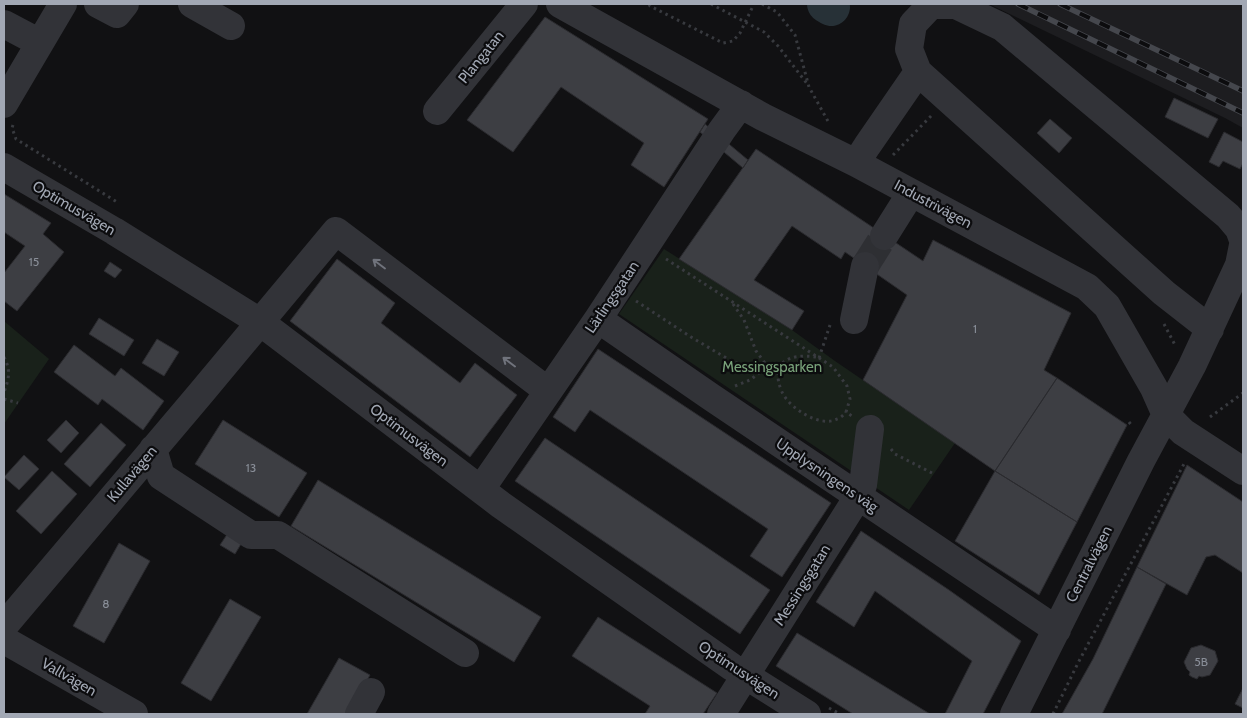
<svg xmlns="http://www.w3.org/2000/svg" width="1247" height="718" viewBox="0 0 1247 718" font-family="Cabin,sans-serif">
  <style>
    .built { fill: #1d1d20 }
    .green { fill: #19211a }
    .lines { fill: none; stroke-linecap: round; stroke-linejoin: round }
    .river { stroke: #273137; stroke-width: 38 }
    .building { fill: #3d3e43; stroke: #2b2b2f }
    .minor-tunnel { stroke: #2e2f33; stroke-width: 28; stroke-dasharray: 28 14; stroke-linecap: butt }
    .path { stroke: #383a3f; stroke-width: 3; stroke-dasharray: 2.5 4; stroke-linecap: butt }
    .minor { stroke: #323338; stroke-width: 28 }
    .rail-casing { stroke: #45474d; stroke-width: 5.5 }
    .rail { stroke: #0c0c0e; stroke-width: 4; stroke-dasharray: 11; stroke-linecap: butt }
    .oneway { stroke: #70737c }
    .labels { text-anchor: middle; stroke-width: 4.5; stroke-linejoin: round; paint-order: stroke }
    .number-label { font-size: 12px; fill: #898e98 }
    .street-label { font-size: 15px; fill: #a2a8b4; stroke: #0c0c0e }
    .park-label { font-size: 15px; fill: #78a179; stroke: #0c0c0e }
  </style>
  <rect width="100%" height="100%" fill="#111113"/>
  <!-- built -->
  <path class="built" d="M989,4H1243V128L1225,118Z"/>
  <!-- green -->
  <path class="green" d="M664,249L792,330L835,361L955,443L909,510L619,314Z
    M4,321L49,359L4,424Z"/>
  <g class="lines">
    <!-- river -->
    <path class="river" d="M826,4L831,7"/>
  </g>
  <!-- building -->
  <path class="building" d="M545,17L708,119L664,187L631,165L644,143L561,87L513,152L467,120Z
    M1174,98L1218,119L1208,138L1165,117Z
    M1050,119L1072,138L1059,153L1037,133Z
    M705,124L748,160L743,168L700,132Z
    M1224,132L1243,142V163L1240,169L1223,161L1219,167L1209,162Z
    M756,149L923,261L933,240L1071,313L1044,370L1057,378L995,471L863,380L907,295L845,252L841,259L792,226L754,280L804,311L792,330L679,259Z
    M4,194L51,223L43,234L64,252L17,311L4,301V273L25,246L4,232Z
    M337,259L395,303L381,323L460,383L475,363L517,395L470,457L290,321Z
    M110,262L122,270L115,278L104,271Z
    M99,318L134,340L124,356L89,334Z
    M157,339L179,352L164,376L142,363Z
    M74,345L115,376L121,368L164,401L143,430L102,399L98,405L54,372Z
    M598,349L831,503L782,577L750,556L768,529L590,410L575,432L553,417Z
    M1057,378L1127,425L1077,522L995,471Z
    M66,420L79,433L61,453L47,440Z
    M223,420L307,473L279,517L195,464Z
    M101,423L126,445L90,487L64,464Z
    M545,438L770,590L740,634L515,481Z
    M24,455L39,469L19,490L4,477Z
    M1187,465L1243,502V573L1215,555L1206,557L1187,595L1137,567Z
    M52,471L77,494L41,534L16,511Z
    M995,471L1077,522L1039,595L955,541Z
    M318,480L541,617L514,662L291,526Z
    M230,530L244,539L235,554L220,545Z
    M861,531L949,590L1021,641L983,714H945L972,661L875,591L854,627L816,602Z
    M119,543L150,561L104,643L73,626Z
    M1137,567L1166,584L1102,714H1062L1093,659Z
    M230,599L261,617L211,701L181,683Z
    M598,617L717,693L703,714H645L650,706L572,656Z
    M797,633L930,714H853L776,666Z
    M1201,645L1215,651L1218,661L1210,675L1202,677L1199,676L1197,679L1192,677L1189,675L1190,672L1187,669L1184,662L1191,648Z
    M339,658L370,675L348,714H307Z
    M1243,688V708L1235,704Z"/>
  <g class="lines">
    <!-- minor-tunnel -->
    <path class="minor-tunnel" d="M865,266L884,236"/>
    <!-- path -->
    <path class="path" d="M649,4L650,6L723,43L733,41L740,33L754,4
      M711,4L764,32L778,46L808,85
      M762,4L777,12L795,35L809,87L829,123
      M13,125L12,128L16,139L117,202
      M893,155L932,115
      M666,259L833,367L847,386L850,399L846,412L852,416
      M636,301L691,337L733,362L752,367H767
      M733,304L744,320L756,351L767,366
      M1164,324L1175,345
      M4,357C11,370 9,379 4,392
      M816,357C789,353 769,362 782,392C789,408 820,428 837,419C841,418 844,414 846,412
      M819,358L830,325
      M735,386L750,380L767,367L779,369
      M4,399L18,403
      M1210,417L1243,393
      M1129,422L1132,426
      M891,449L895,454L934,474
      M829,708L840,714
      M1053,714L1078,663L1185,462"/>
    <!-- minor -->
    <path class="minor" d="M98,4L117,14L125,4
      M192,4L231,26
      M560,4L763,117L856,163L1087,287L1107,306L1154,388L1166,415L1183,432L1243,471
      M4,24L40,43
      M4,104L63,4
      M437,111L524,4
      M856,163L867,146L918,72
      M4,167L114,231L260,322L501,505L732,667L807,714
      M884,236L911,193
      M598,319L711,397L1057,630
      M854,320L865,266
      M1210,329L1164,293L918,72L909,49L913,24L931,5H956L1002,27L1228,216L1239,229L1243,240
      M153,449L161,476L251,535H278L465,653
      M481,489L598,319L722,130L741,104
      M4,626L201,393L336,231L548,391
      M4,640L134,714
      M359,714L371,692
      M721,714L859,495L863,485L870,429
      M1014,714L1141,461L1192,366L1239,265L1243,245"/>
    <!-- rail casing -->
    <g class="rail-casing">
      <path id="rail" d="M1018,4L1243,113
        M1060,4L1243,91"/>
    </g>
    <!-- rail -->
    <use href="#rail" class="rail"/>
  </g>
  <!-- one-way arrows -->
  <defs><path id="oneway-shaft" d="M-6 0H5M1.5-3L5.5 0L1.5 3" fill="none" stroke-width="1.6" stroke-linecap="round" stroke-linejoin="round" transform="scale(1.25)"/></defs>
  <g class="oneway">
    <use href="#oneway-shaft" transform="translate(379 264) rotate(-143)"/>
    <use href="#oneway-shaft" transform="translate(509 362) rotate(-143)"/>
  </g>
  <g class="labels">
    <!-- number labels -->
    <g class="number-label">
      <text x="34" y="266">15</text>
      <text x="975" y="333">1</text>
      <text x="251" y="472">13</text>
      <text x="106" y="608">8</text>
      <text x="1201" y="666">5B</text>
    </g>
    <!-- street labels -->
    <g class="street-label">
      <text transform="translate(481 57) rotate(-51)" y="5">Plangatan</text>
      <text transform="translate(933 204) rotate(28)" y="5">Industrivägen</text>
      <text transform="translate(74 208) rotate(30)" y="5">Optimusvägen</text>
      <text transform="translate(612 297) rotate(-56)" y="5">Lärlingsgatan</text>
      <text transform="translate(409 435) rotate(37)" y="5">Optimusvägen</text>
      <text transform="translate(132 474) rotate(-50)" y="5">Kullavägen</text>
      <text transform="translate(827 475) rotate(34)" y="5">Upplysningens väg</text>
      <text transform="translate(1089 564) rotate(-63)" y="5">Centralvägen</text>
      <text transform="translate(802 585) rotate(-58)" y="5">Messingsgatan</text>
      <text transform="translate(739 670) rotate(33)" y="5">Optimusvägen</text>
      <text transform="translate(69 677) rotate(30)" y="5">Vallvägen</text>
    </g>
    <!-- park labels -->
    <g class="park-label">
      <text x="772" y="372">Messingsparken</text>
    </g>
  </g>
  <!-- border -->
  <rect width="1247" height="718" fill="none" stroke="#a2a8b4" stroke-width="10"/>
</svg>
